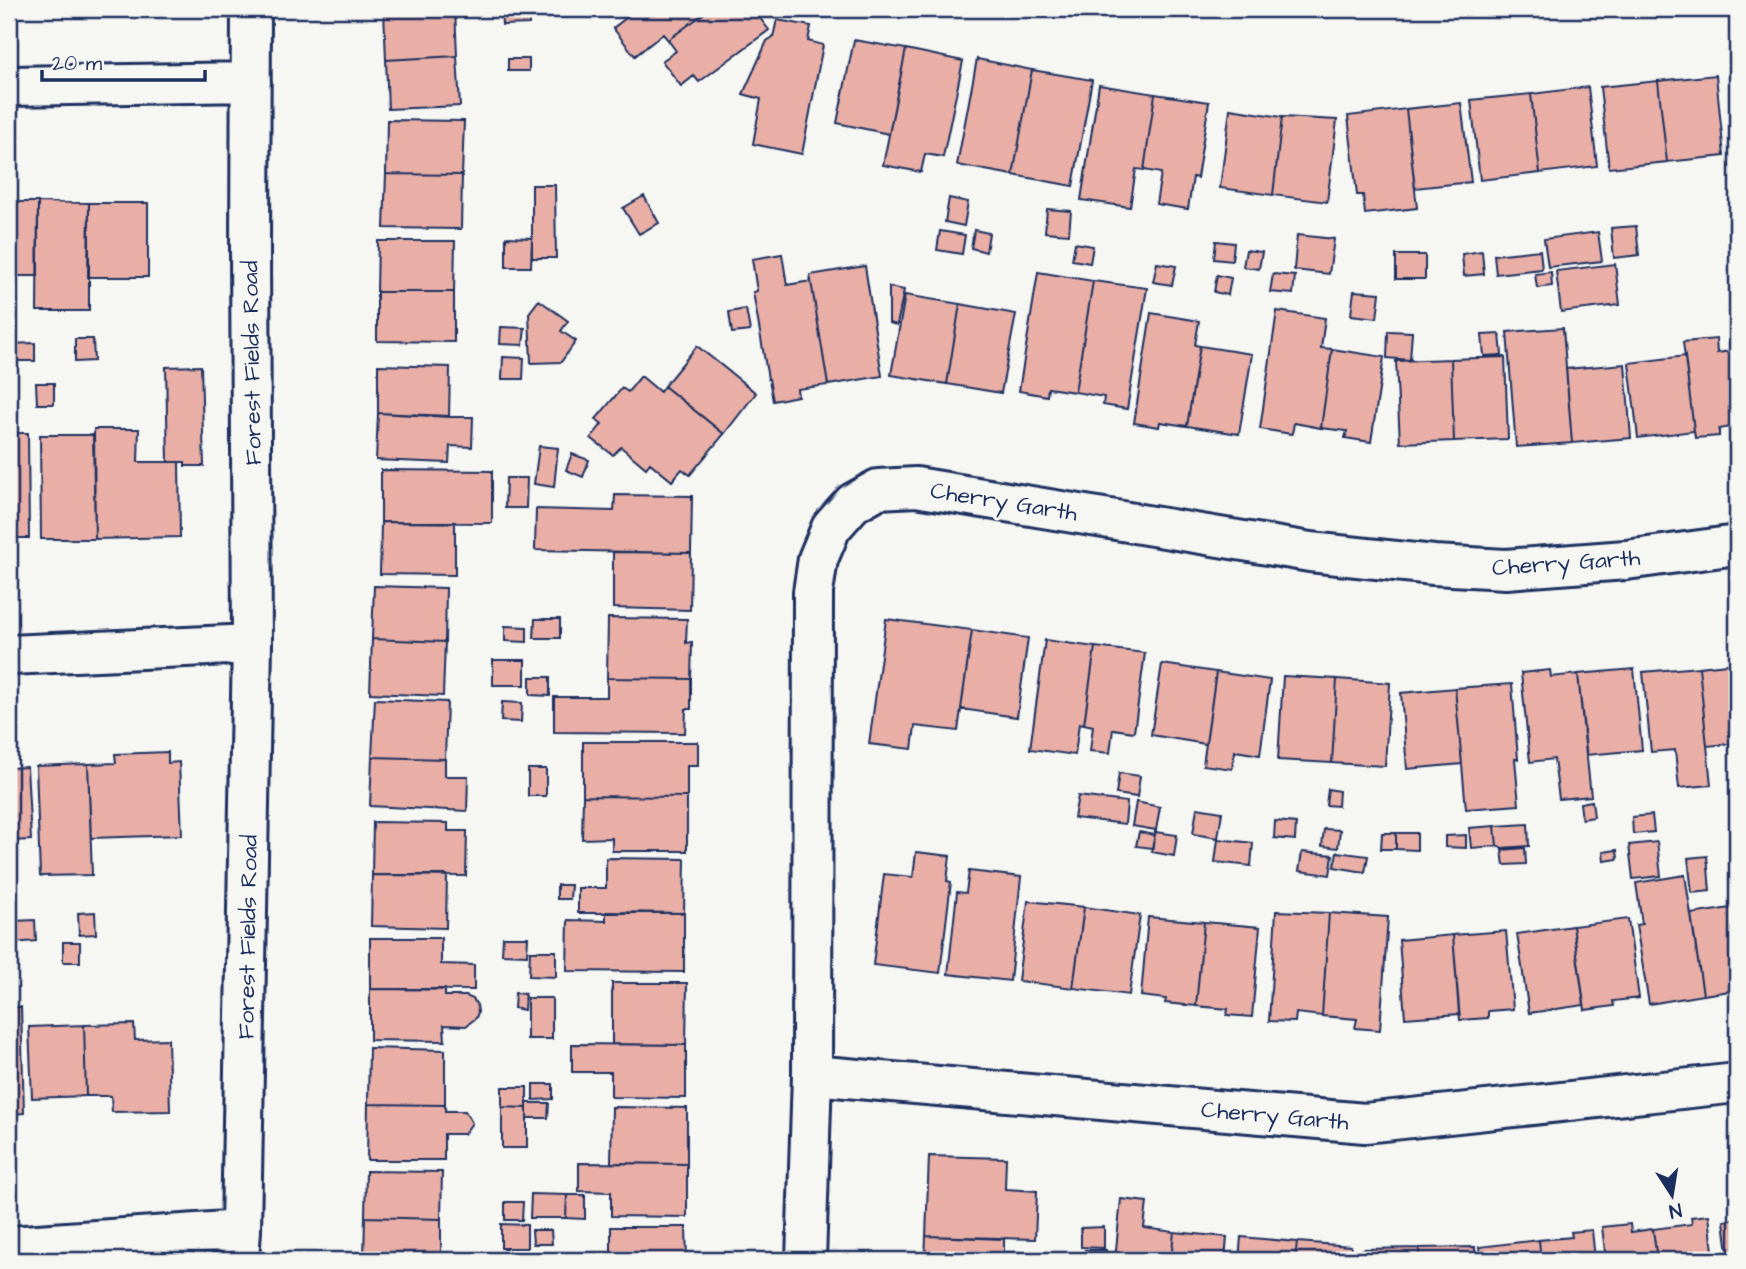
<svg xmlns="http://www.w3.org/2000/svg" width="1746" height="1269" viewBox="0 0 1746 1269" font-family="'Architects Daughter',sans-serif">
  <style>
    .building { fill: #e9afa6; stroke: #1b2f5e; stroke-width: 2 }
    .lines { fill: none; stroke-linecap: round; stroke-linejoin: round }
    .minor-casing { stroke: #1b2f5e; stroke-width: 44 }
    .minor { stroke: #f6f6f2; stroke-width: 38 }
    .labels { text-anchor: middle; stroke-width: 6; stroke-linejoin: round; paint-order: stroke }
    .street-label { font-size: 23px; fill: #1b2f5e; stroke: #f6f6f2 }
  </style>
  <rect width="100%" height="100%" fill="#f6f6f2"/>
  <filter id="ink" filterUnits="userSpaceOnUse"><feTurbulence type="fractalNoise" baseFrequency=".0143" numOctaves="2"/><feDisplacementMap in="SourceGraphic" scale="14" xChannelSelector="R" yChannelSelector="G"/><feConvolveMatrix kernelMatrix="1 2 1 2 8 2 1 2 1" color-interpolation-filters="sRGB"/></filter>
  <g filter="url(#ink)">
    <!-- building -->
    <path class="building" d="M428,9H455L457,56L386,60L384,11Z
      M501,9H528L529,24L502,25Z
      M638,9H710L668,40L663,34L635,56L613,28Z
      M710,9H753L769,30L699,82L694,76L681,86L662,61L676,51L668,40Z
      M777,20L811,26L808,41L823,45L802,154L753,144L761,99L743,94L767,41L773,37Z
      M854,40L906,49L889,134L837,123Z
      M906,49L963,61L943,157L925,154L921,172L883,165Z
      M457,56L460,106L388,109L386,60Z
      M508,59H529V71H508Z
      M977,59L1032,70L1013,175L957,165Z
      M1032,70L1092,80L1073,186L1013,175Z
      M1737,73V168L1730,74Z
      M1716,75L1724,156L1667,162L1658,81Z
      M1658,81L1667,162L1609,168L1600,87Z
      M1099,85L1155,94L1144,170L1136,169L1130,207L1081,200Z
      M1588,87L1597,166L1540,173L1531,94Z
      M1155,94L1209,102L1197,178L1193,177L1188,209L1156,204L1161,173L1144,170Z
      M1531,94L1540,173L1480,180L1471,100Z
      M1461,103L1471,182L1415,188L1406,109Z
      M1230,109L1282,117L1273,195L1220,188Z
      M1406,109L1417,208L1365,214L1363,195H1357L1348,116Z
      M1282,117L1337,120L1327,202L1273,195Z
      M387,120L464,121L462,175L386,174Z
      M386,174L462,175L461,229L384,228Z
      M532,185H555L556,258H532Z
      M644,196L659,223L639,234L623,208Z
      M949,198L968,202L964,226L945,222Z
      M9,202H38V276H9Z
      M38,202L89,203V311H37Z
      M89,203H148V277H88Z
      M1047,209L1071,211L1069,234L1045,232Z
      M1636,226L1639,255L1614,258L1611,228Z
      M974,230L989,233L986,252L971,248Z
      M940,231L965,235L962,254L937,250Z
      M1598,232L1602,261L1548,267L1544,239Z
      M1297,235L1334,239L1329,274L1294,270Z
      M506,237L532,238L531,267H506Z
      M378,241H455L454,292H377Z
      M1216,241L1234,243L1232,261L1214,259Z
      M1075,243L1093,246L1090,263L1072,260Z
      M1246,250L1262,252L1259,269L1243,267Z
      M1540,250L1542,269L1496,274L1494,255Z
      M1482,251L1484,274L1464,276L1462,254Z
      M782,254L787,285L811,281L828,385L797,389L798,396L773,401L769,379H768L753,292L757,291L752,259Z
      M1396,255H1425V279H1396Z
      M1157,263L1176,266L1172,285L1153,282Z
      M1615,264L1620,305L1561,312L1556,271Z
      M865,266L882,376L828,385L810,275Z
      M1038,272L1093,281L1075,392L1048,388L1047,396L1019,391Z
      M1551,272L1552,286L1537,288L1535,274Z
      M1273,274L1295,276L1293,294L1270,292Z
      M1217,275L1231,278L1228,295L1214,292Z
      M1093,281L1147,288L1127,409L1103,405L1104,397L1075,392Z
      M889,287L904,290L897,325L889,323Z
      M1354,291L1380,293L1377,318L1351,315Z
      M377,292H454V342L377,341Z
      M905,295L960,304L947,384L891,375Z
      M539,300L568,321L561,331L576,341L561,362L531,363L529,313Z
      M960,304L1016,314L1001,393L947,384Z
      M746,309L750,331L732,333L729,312Z
      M1277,311L1325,318L1321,348L1332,349L1321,428L1294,423L1292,434L1260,429Z
      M1151,313L1199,321L1195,345L1200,346L1187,426L1160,422L1159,427L1134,423Z
      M501,327L525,328L523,345L500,344Z
      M1563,328L1572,443L1516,447L1507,332Z
      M1388,331L1412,332L1410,360L1387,358Z
      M1500,334L1502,355L1484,356L1482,335Z
      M75,339H93L94,361L75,362Z
      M1716,339L1717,353L1737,350V426L1719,429V436L1695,438L1683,342Z
      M35,343V361H9V344Z
      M697,346L756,393L724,434L664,386Z
      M1200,346L1252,354L1239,434L1187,426Z
      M1332,349L1384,357L1371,442L1345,438L1347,431L1321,428Z
      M1685,356L1694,431L1638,438L1629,363Z
      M503,357L524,358L523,379H502Z
      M1505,357L1508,439L1454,441L1451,359Z
      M1451,359L1454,441L1400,443L1396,361Z
      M1625,364L1631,438L1572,443L1566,369Z
      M378,365L450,367L449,417L378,413Z
      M201,366L204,466H185V462H168L166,367Z
      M641,376L660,392L664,386L724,434L690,475L682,469L672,481L650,463L646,468L621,447L613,455L591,438L602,424L596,419L622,388L628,392Z
      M36,383H54V404H37Z
      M378,413L473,417L472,447L450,446L449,463L376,460Z
      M94,429H139L138,462H179L180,537L95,539Z
      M9,433H28L29,538H9Z
      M40,435H93L95,539H41Z
      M539,446L558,448L554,487L534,484Z
      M572,454L589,460L583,477L566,470Z
      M381,470L492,471V523L381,522Z
      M506,478H527L526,508H505Z
      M615,495L692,496L691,553L535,550L536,509L614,511Z
      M381,522H455V575L380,574Z
      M613,552L691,553L690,610L613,608Z
      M374,586L446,588L445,642L372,639Z
      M608,618L687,619L686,643L692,642L691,679L607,678Z
      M535,619H560V638H534Z
      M886,619L972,630L958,731L915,726L912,749L869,744Z
      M505,626L527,627V642L505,641Z
      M972,630L1028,638L1017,717L961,709Z
      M372,639L445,642L443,696L370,693Z
      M1045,640L1095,647L1084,724L1079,723L1075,755L1030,749Z
      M1095,647L1145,653L1134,732L1113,729L1110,753L1090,751L1093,726L1084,724Z
      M493,660H525V685H493Z
      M1737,663V743L1707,746L1699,667Z
      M1162,664L1216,672L1206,744L1151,735Z
      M1699,667L1711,785L1679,788L1675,750L1651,752L1643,672Z
      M1634,669L1642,750L1586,755L1578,674Z
      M1550,670L1551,677L1578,674L1591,796L1559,799L1554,759L1530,762L1521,673Z
      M1216,672L1270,680L1260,755L1235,751L1232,769L1203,765Z
      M1283,676L1337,679L1332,763L1278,760Z
      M530,677H550V696L530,695Z
      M607,678L691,679V709H686L685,733L554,732V697H607Z
      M1337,679L1390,683L1385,766L1332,763Z
      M1512,684L1518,759H1515L1519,805L1466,809L1455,688Z
      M1455,688L1462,764L1407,769L1401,693Z
      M375,699L447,702L445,759L372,757Z
      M502,702L522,703L521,722L501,721Z
      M583,742H698V766H687V797L583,796Z
      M168,752V763L179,762L182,835L91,838L88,764L116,763L115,754Z
      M372,757L445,759V776H468L467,811L370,806Z
      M88,764L92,875L40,876L36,766Z
      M27,767L31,840L9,841V768Z
      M528,769H546V796H528Z
      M1119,773L1140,776L1137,797L1116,794Z
      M1328,789L1339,791L1338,806L1326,805Z
      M583,796L687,797V851H612V838L582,839Z
      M1078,796L1127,802L1125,824L1074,818Z
      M1592,801L1594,817L1582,819L1580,803Z
      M1136,802L1160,807L1156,830L1132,826Z
      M1197,808L1222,812L1218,838L1193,834Z
      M1652,815L1654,832L1633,834L1632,817Z
      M1275,821L1296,823L1295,840L1274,838Z
      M373,822L448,823V831H467L466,876L372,875Z
      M1528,824L1529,846L1502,848L1497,846L1495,826Z
      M1495,826L1497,846L1471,848L1469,828Z
      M1324,829L1340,830L1338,848L1322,846Z
      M1139,832L1155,835L1152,848L1136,846Z
      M1155,832L1177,835L1174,856L1152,852Z
      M1382,833H1396V849H1381Z
      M1396,833H1417V850L1396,849Z
      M1466,835V848L1445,847V836Z
      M1218,839L1253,843L1251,866L1215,862Z
      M1657,842L1661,876L1633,879L1629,845Z
      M1525,848L1526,864L1504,865L1502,850Z
      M1617,850L1618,859L1604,861L1603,852Z
      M916,852L950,856L947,881L951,882L940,973L873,965L884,874L913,877Z
      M1302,852L1333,855L1330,875L1299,871Z
      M1337,852L1368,856L1365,872L1334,867Z
      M1707,856L1710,891L1692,893L1688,858Z
      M606,858L685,859L684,913H578V888H606Z
      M969,871L1021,877L1010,981L948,974L957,892L966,893Z
      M372,875H447L446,928L371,926Z
      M1685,875L1703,995L1649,1004L1636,925L1642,924L1636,883Z
      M557,885H571L570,899H557Z
      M1028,901L1084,907L1073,988L1018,981Z
      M1084,907L1140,915L1129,995L1073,988Z
      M1737,907V990L1703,995L1691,914Z
      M1276,911L1329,913L1322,1016L1296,1013L1295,1022L1269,1021Z
      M95,912L96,934L79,935L78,913Z
      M606,912L684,913V972L567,971L568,920L606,921Z
      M1329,913L1388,917L1380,1030L1355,1028L1357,1019L1322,1016Z
      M1148,917L1204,922L1196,1006L1165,1003L1166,999L1141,996Z
      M1628,919L1639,998L1613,1001L1614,1006L1585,1010L1573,926Z
      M35,920L36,941L13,943L12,921Z
      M1204,922L1260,927L1252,1017L1227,1015L1228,1009L1196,1006Z
      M1573,926L1584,1005L1529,1013L1517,934Z
      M1506,931L1513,1009L1488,1011V1018L1460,1020L1453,935Z
      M1453,935L1459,1014L1405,1018L1399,940Z
      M503,937H528L527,955L502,954Z
      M370,938H441V964L474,965V990L370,989Z
      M63,942H80V962H63Z
      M530,951H556V977L529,976Z
      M612,983H687L686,1045L612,1044Z
      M370,989H445V996H466L473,999L477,1005L478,1012L476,1018L466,1026L444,1025L445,1041L370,1040Z
      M515,993L525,994L524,1010L514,1008Z
      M527,998H552V1039H527Z
      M9,1007H21L24,1113L9,1114Z
      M134,1024L135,1040L168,1039L170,1111L112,1112L111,1096H86L84,1025Z
      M84,1025L86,1096L32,1098L29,1027Z
      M572,1044L686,1045V1098L611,1097V1072H572Z
      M369,1048L445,1050V1105L368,1104Z
      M533,1084H553V1099L533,1100Z
      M502,1087H527V1108L502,1107Z
      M527,1103H549L548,1118H527Z
      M368,1104L445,1105V1111H465L472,1123L464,1134H444V1160H367Z
      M502,1107L527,1108V1148H502Z
      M612,1107L687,1108V1164L611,1163Z
      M929,1156L1006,1158L1005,1189L1037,1191L1035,1239L926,1236Z
      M579,1163L687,1164V1217L611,1216V1192L579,1191Z
      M366,1171L442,1172L441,1219L365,1217Z
      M531,1194L567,1195L566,1218H530Z
      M567,1195H585V1219L566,1218Z
      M1121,1199L1147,1202L1144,1228L1174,1232L1171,1260H1115Z
      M505,1202H523L522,1220H505Z
      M1709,1215L1714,1260H1657L1653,1229L1692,1224L1691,1217Z
      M365,1217L441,1219V1260H364Z
      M1737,1219V1260H1729L1724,1221Z
      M501,1224L527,1225V1248H501Z
      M1630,1224L1631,1232L1653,1229L1657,1260H1606L1602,1227Z
      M611,1227H686L687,1260H611Z
      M1104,1227V1248L1081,1247V1228Z
      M532,1230H551L552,1244H533Z
      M1592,1230L1595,1260H1541L1539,1240L1572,1237L1571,1232Z
      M1174,1232L1227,1237L1225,1260H1171Z
      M926,1236L1004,1239V1252L1036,1253V1260H925Z
      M1241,1237L1297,1242L1295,1260H1239Z
      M1539,1240L1541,1260H1481L1479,1247Z
      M1297,1242L1351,1246L1350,1260H1295Z
      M1475,1247V1260H1419V1248Z
      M1419,1248V1260H1362V1249Z
      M1085,1250H1106V1260H1084Z"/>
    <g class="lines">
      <!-- minor casing -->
      <g class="minor-casing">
        <path id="minor" d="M9,86L251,82
          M9,655L252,644
          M812,1075L1365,1123L1737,1083
          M9,1246L241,1230
          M239,1260L241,1230L252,644L250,249L251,9
          M806,1260L812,1075L813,592L818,559L831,528L853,503L878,489L916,487L1310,552L1434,565L1506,569L1626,560L1737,545"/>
      </g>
      <!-- minor -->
      <use href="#minor" class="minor"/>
    </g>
  </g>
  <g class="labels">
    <!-- street labels -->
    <g class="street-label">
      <text transform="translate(251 363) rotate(-91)" y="8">Forest Fields Road</text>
      <text transform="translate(1004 501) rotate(9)" y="8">Cherry Garth</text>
      <text transform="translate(1566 562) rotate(-4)" y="8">Cherry Garth</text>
      <text transform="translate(247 937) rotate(-89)" y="8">Forest Fields Road</text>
      <text transform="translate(1275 1115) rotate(5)" y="8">Cherry Garth</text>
    </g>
  </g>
  <!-- margin -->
  <rect width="1746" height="1269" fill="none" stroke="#f6f6f2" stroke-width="35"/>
  <rect x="18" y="18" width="1711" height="1234" fill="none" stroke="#1b2f5e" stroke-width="2.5" filter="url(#ink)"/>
  <!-- north arrow -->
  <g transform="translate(1672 1195) rotate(168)" stroke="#f6f6f2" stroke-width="5" paint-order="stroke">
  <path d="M0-5L12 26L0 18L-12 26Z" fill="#1b2f5e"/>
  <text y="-10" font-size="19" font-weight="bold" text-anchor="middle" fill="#1b2f5e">N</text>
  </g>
  <!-- scale -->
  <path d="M42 70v10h163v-10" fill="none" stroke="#1b2f5e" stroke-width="3.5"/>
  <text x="52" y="70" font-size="21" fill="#1b2f5e" stroke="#f6f6f2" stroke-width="5" paint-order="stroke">20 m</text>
</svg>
